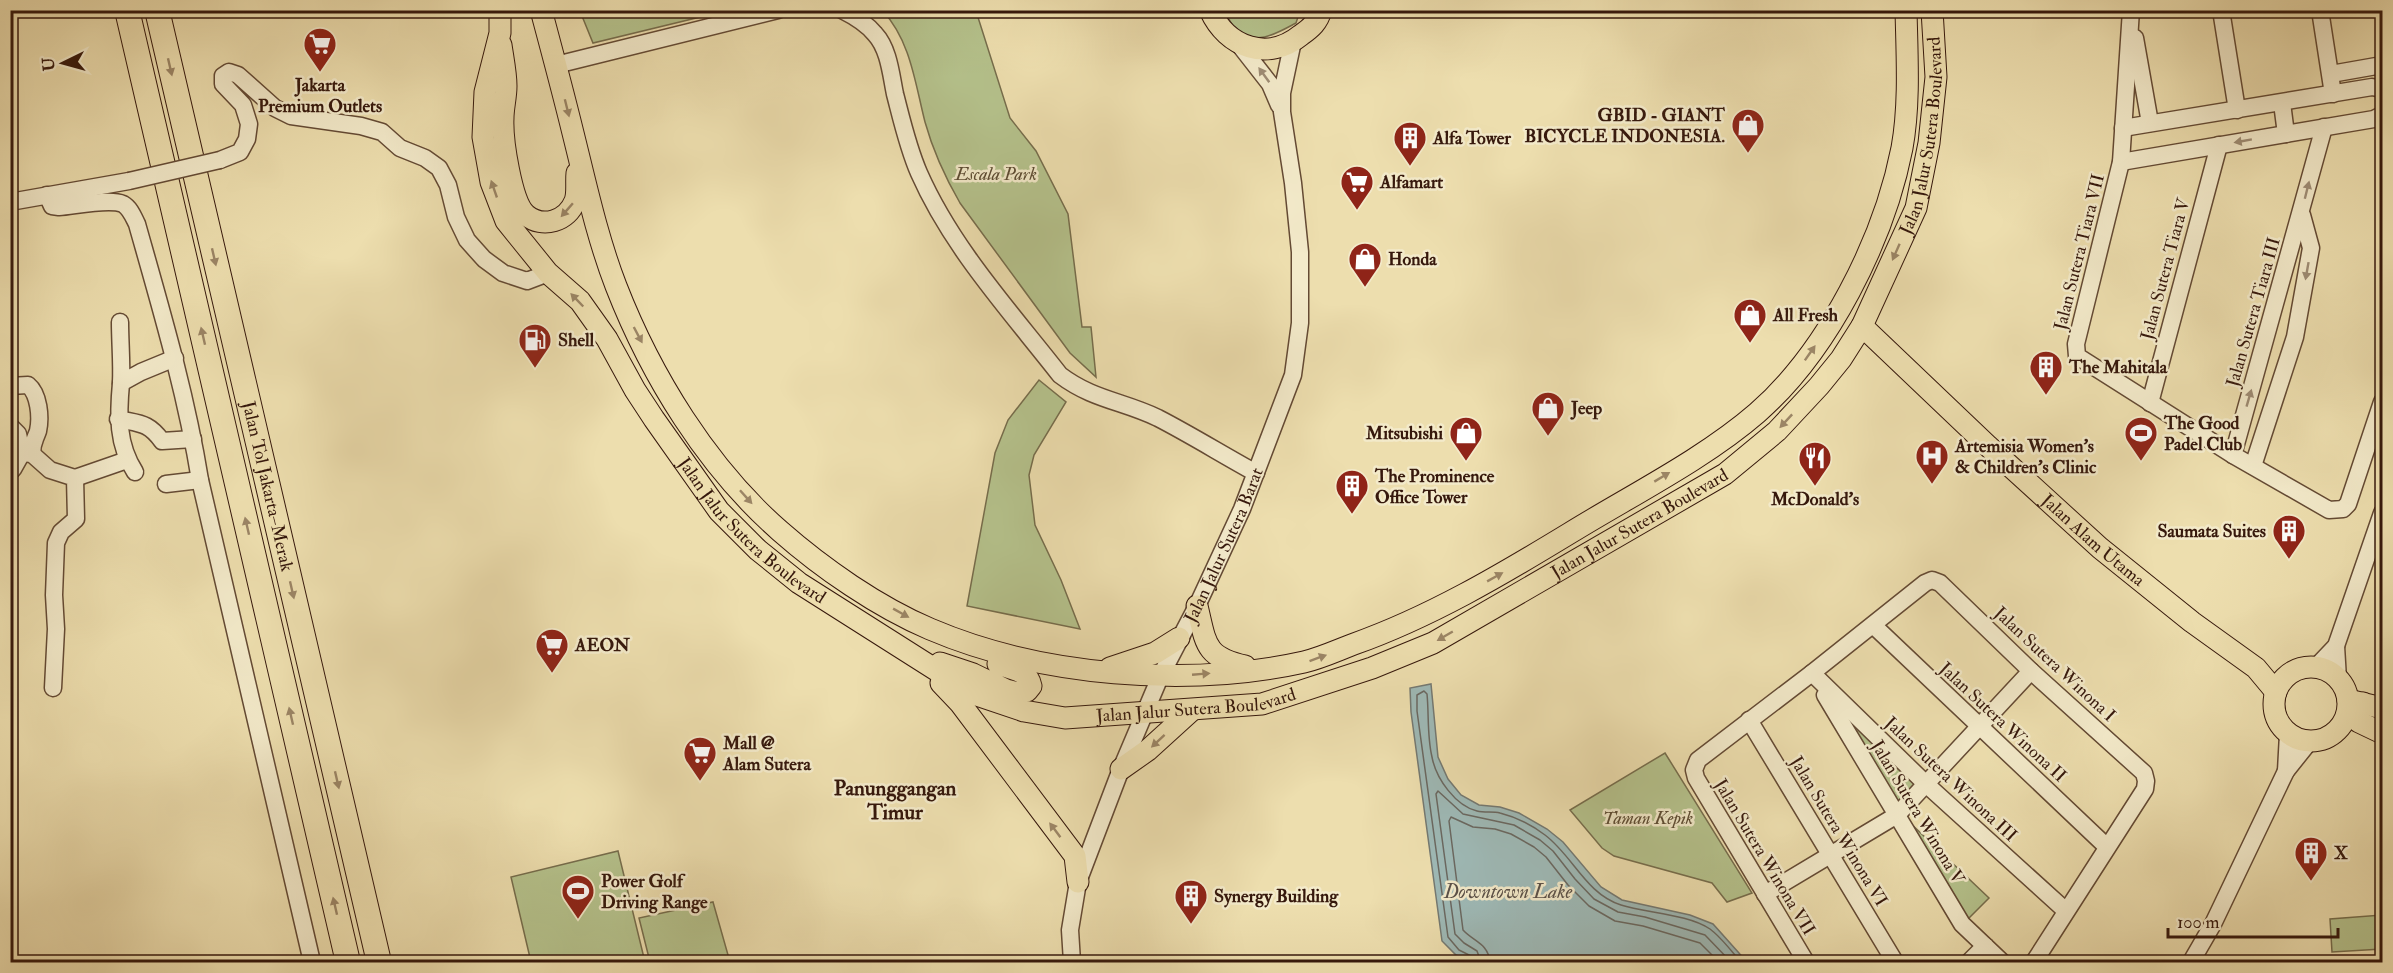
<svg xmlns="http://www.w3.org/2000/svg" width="2393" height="973" viewBox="0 0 2393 973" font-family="'IM FELL Double Pica',serif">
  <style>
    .green { fill: #b5c28c; stroke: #766d4c; stroke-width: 1.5 }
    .water { fill: #9eb9b6; stroke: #747972; stroke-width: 1.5 }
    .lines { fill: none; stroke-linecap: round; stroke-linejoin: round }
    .shore { stroke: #6a6861; stroke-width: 1.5 }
    .minor-casing { stroke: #644a34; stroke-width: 19 }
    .major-casing { stroke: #36180c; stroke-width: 23 }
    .highway-casing { stroke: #36180c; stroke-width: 26 }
    .minor { stroke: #f3eaca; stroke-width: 16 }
    .major { stroke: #eddeae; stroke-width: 21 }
    .highway { stroke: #eddeae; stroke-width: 24 }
    .minor-bridge-casing { stroke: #644a34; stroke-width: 19; stroke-linecap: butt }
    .minor-bridge { stroke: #f3eaca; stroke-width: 16 }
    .oneway { fill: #9b8565 }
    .oneway2 { fill: #9e8c74 }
    .labels { text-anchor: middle; stroke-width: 5; stroke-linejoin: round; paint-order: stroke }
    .poi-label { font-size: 18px; font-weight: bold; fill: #36180c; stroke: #f3eaca; text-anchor: start }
    .street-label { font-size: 18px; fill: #36180c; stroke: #f3eaca }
    .park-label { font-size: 18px; font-style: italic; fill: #5c4b32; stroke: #f3eaca }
    .water-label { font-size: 20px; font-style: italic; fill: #5a5048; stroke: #f3eaca }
    .quarter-label { font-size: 21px; font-weight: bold; fill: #36180c; stroke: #f3eaca }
  </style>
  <rect width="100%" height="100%" fill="#eddeae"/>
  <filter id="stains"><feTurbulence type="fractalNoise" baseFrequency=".00333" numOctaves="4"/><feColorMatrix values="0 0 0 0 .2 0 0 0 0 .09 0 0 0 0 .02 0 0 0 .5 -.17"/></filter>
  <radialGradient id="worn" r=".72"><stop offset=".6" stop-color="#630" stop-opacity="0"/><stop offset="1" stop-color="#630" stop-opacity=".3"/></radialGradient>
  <!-- green -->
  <path class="green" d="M602,11V10L725,11L593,43L582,16Z
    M883,11H976L1010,118L1036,151L1068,214L1082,327H1091L1096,377L1070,353L960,203C945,177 933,151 925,122C915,83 911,42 883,11Z
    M1224,11H1300L1296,23C1277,33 1257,46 1237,31C1232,26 1228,17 1224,11Z
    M1039,380L1066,402L1034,455L1029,475L1035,525L1061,580L1080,629L967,606L995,453L1008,420Z
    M1852,722L1916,783L1899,802L1894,799L1850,723Z
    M1665,753L1752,893L1727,902L1712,883L1614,856L1602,848L1570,810Z
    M1907,820L1989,898L1967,920Z
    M618,851L645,962H531L511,877Z
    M713,902L730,962H650L639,918Z
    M2382,915V949L2332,952L2330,919Z"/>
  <!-- water -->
  <path class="water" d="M1431,684L1438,757L1448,779L1461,795L1479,805L1500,807L1519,813L1547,829L1563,842L1601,887L1622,900L1690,915L1713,924L1747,962H1472L1456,955L1442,941L1411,712L1410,688Z"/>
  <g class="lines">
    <!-- shore -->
    <path class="shore" d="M1473,962L1471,956L1459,950L1448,937L1417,711V695L1424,691L1427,694C1429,714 1427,737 1432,757C1436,779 1456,806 1477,811C1485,813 1493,811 1500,813C1516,817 1532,825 1545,835C1573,856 1586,894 1621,905C1646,913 1688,914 1710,929C1721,937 1732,952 1741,962
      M1481,962L1477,951L1464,943L1455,934L1436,794L1438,791L1463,814L1514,825L1540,840L1553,851L1575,879L1594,899L1618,912L1645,917L1705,935L1731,962
      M1490,962C1488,943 1474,942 1463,930L1449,821L1451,817L1473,827L1495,829L1511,834L1534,847L1546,857L1568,885L1589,906L1615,921L1643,926L1700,943L1719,962"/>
    <!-- minor casing -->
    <g class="minor-casing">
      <g id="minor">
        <path d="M842,10C854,16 867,24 875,34C889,49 891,75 895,94C902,121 908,148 919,173C952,248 1010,311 1060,375C1093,400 1123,401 1158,418C1191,435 1223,455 1256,473"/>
        <path d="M2131,10L2121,162L2076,344L2077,356L2233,455L2329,510L2343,509L2348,504L2382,402"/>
        <path d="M2221,10L2237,110"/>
        <path d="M2320,10L2333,94"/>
        <path d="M2135,38L2150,123"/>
        <path d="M1238,43L1270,84L1279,105"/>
        <path d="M556,65L778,10"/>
        <path d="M2331,74L2382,65"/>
        <path d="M2282,103L2286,134"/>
        <path d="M2123,128L2372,87L2382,89"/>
        <path d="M220,160L240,152L247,139L249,124L243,105L223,84V76L229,72L238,75L275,108L291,116L361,126L382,132L400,148L425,158L439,168L448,185L456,217L467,240L484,259L503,273L527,281L548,273"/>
        <path d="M2121,162L2374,119L2382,115"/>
        <path d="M47,195L52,206L59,207C74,206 109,198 123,204C130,208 133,216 137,224C161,309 186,393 200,480L312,962"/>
        <path d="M10,202L129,181"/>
        <path d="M120,322C120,342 122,363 121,383C118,415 117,444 135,472"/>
        <path d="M121,383L141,372L175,358"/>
        <path d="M10,386L28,385C39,394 41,417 38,431C35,440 32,442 32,454"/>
        <path d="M2150,403L2219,145"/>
        <path d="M118,419C140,424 148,422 162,441L193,439"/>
        <path d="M10,426L18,434L22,453L32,454L50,470L75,478L76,519L61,532L56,543L54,595L56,629L53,688"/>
        <path d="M2233,455L2324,127"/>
        <path d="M2253,466L2295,337L2311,248L2302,215"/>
        <path d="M13,469L22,453"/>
        <path d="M75,478L127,460"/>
        <path d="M166,484L200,480"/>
        <path d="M1873,625L2107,847"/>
        <path d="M2336,646L2338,679"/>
        <path d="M2316,667L2336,646L2382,513"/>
        <path d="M1812,673L1927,785L2066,911"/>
        <path d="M1825,695L1962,924L2002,962"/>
        <path d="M1749,720L1895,962"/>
        <path d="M2286,771L2288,734"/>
        <path d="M1765,894L1897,815L2031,671"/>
        <path id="s1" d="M1072,962L1070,930L1078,882L1121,769L1160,677L1197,606L1242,509L1293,375L1300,323V252L1293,183L1282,112V93L1293,41"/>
        <path d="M1806,962L1696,778L1694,770L1698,760L1812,673L1925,583L1932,580L1940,583L2031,671L2144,773L2146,781L2145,789L2034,962"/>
        <path d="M1969,962L1985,946"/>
        <path d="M2191,962L2213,924L2286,771L2310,741"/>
      </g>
    </g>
    <!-- major casing -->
    <g class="major-casing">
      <g id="major">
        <path id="s2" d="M500,10V33L485,92L483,137L491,182L506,221L548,273L580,301L607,339L635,390L654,419L719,511L758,550L799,583L974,694L1024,711L1065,718L1262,704L1372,668L1433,643L1725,474L1777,431L1819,386L1841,359L1862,326L1916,208L1929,143L1936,77L1932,10"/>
        <path d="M541,10C552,51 563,92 573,133C586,185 597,237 616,286C651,376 707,467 780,531C822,568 878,607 930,629C1040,676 1187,688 1304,662C1321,658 1338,650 1354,644C1430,617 1501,575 1570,533C1630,496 1704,459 1757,413C1828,351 1884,240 1902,148C1910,104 1907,55 1906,10"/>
        <path d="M1210,10C1227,48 1268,62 1301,35C1311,28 1318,22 1321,10"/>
        <path d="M501,45C503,59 506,73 506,86C506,97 503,108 503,118C502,139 511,202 526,215C543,229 567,221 575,201C578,193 576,182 577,173"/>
        <path id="s3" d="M1862,326L1988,446L2100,548L2192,622L2256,668L2276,692"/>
        <path d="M1197,606C1206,643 1204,657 1245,666"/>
        <path d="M940,663L973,674L1006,690L1018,693L1027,691L1031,686C1028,670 1012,669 998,664"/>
        <circle cx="2311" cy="704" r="37"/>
        <path d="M1110,668L1155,653L1179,638"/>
        <path d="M941,683L960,703L1075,856L1078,882"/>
        <path d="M2348,700L2382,708"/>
        <path d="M2363,703L2357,708V716L2359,722L2382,733"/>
        <path d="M1121,769L1148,750L1192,710"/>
      </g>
    </g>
    <!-- highway casing -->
    <g class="highway-casing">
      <g id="highway">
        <path d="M127,10L348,962"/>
        <path id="s4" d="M157,10L379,962"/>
      </g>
    </g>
    <!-- minor -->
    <use href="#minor" class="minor"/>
    <!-- major -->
    <use href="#major" class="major"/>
    <!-- highway -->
    <use href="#highway" class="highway"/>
    <!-- minor-bridge casing -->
    <g class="minor-bridge-casing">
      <path id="minor-bridge" d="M129,181L220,160"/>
    </g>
    <!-- minor-bridge -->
    <use href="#minor-bridge" class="minor-bridge"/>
  </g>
  <!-- one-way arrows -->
  <defs><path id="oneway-solid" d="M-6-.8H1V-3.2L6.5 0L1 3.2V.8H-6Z" transform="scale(1.5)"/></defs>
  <g class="oneway">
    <use href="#oneway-solid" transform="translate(170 67) rotate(77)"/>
    <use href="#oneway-solid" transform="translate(567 108) rotate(76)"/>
    <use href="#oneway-solid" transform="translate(494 189) rotate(-109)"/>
    <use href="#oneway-solid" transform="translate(567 210) rotate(131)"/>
    <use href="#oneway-solid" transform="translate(1896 252) rotate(114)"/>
    <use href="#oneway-solid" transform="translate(214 257) rotate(77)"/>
    <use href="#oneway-solid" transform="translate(577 300) rotate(-134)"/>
    <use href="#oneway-solid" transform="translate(638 335) rotate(62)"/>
    <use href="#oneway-solid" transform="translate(203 336) rotate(-103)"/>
    <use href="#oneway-solid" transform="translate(1810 353) rotate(-55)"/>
    <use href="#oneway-solid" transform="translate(1786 421) rotate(133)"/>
    <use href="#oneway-solid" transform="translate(1662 477) rotate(-31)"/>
    <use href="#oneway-solid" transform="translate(746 497) rotate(48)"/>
    <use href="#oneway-solid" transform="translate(247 526) rotate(-103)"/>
    <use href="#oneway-solid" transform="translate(1495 577) rotate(-29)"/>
    <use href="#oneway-solid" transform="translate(292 590) rotate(77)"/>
    <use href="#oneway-solid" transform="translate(901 613) rotate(29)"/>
    <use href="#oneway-solid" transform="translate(1445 636) rotate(150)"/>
    <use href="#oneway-solid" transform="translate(1318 658) rotate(-20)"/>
    <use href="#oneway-solid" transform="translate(1201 674) rotate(-5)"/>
    <use href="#oneway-solid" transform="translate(291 716) rotate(-103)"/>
    <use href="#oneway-solid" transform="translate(1158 741) rotate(137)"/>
    <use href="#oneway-solid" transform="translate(337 780) rotate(77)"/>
    <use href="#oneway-solid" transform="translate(1055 830) rotate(-127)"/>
    <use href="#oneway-solid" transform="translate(335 906) rotate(-103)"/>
  </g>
  <g class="oneway2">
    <use href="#oneway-solid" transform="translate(1264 75) rotate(-126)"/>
    <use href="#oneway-solid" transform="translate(2243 141) rotate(170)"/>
    <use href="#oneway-solid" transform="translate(2307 190) rotate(-76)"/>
    <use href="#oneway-solid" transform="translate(2307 271) rotate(100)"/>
    <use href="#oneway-solid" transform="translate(2249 398) rotate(-74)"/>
  </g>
  <!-- icons -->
  <defs>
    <g id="supermarket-pin" transform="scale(1.725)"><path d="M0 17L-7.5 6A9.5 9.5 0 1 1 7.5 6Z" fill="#8f2418" stroke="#f3eaca"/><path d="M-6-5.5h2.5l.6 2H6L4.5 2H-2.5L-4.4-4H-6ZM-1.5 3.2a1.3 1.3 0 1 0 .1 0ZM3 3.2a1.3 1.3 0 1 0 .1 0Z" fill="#fff"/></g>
    <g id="shop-pin" transform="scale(1.725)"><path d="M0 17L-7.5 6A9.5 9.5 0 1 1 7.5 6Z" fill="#8f2418" stroke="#f3eaca"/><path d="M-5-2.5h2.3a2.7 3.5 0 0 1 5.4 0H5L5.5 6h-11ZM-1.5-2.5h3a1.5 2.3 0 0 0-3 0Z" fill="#fff"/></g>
    <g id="building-pin" transform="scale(1.725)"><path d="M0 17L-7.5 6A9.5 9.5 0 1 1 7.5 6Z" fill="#8f2418" stroke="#f3eaca"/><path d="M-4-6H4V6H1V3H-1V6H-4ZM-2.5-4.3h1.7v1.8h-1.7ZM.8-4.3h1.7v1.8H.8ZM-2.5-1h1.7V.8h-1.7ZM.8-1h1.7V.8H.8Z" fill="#fff"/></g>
    <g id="fuel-pin" transform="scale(1.725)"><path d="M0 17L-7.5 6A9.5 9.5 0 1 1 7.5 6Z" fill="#8f2418" stroke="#f3eaca"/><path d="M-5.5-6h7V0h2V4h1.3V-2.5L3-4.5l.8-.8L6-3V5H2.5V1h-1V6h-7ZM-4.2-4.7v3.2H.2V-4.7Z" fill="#fff"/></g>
    <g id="stadium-pin" transform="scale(1.725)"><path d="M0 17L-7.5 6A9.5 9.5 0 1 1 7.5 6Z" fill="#8f2418" stroke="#f3eaca"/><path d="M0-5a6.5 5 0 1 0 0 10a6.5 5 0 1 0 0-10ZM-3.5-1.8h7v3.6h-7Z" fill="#fff"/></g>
    <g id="hospital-pin" transform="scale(1.725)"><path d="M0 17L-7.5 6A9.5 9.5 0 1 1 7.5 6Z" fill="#8f2418" stroke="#f3eaca"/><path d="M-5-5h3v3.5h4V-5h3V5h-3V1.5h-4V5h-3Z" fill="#fff"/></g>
    <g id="restaurant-pin" transform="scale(1.725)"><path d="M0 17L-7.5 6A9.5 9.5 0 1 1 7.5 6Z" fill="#8f2418" stroke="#f3eaca"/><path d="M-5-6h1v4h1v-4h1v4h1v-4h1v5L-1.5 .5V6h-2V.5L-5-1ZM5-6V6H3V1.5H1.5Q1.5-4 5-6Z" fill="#fff"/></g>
  </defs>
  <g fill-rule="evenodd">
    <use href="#supermarket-pin" x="320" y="44"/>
    <use href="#shop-pin" x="1748" y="125"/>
    <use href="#building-pin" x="1410" y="138"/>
    <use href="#supermarket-pin" x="1357" y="182"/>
    <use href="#shop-pin" x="1365" y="259"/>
    <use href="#shop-pin" x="1750" y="315"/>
    <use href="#fuel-pin" x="535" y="340"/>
    <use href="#building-pin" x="2046" y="367"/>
    <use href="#shop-pin" x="1548" y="408"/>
    <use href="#shop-pin" x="1466" y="433"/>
    <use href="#stadium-pin" x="2141" y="433"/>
    <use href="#hospital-pin" x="1932" y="456"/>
    <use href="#restaurant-pin" x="1815" y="458"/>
    <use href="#building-pin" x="1352" y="486"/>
    <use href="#building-pin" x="2289" y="531"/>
    <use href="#supermarket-pin" x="552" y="645"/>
    <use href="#supermarket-pin" x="700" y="753"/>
    <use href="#building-pin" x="2311" y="853"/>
    <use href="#stadium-pin" x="578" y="891"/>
    <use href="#building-pin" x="1191" y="896"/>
  </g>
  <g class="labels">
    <!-- poi labels -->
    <g class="poi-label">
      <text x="320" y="91" text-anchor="middle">Jakarta<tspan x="320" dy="21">Premium Outlets</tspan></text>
      <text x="1725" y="121" text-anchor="end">GBID - GIANT<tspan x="1725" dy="21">BICYCLE INDONESIA.</tspan></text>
      <text x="1433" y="144">Alfa Tower</text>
      <text x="1380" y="188">Alfamart</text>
      <text x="1388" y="265">Honda</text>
      <text x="1773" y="321">All Fresh</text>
      <text x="558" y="346">Shell</text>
      <text x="2069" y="373">The Mahitala</text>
      <text x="1571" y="414">Jeep</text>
      <text x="2164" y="429">The Good<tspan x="2164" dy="21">Padel Club</tspan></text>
      <text x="1443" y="439" text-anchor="end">Mitsubishi</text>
      <text x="1955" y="452">Artemisia Women's<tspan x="1955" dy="21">&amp; Children's Clinic</tspan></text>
      <text x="1375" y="482">The Prominence<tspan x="1375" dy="21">Office Tower</tspan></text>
      <text x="1815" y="505" text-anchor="middle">McDonald's</text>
      <text x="2266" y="537" text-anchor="end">Saumata Suites</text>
      <text x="575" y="651">AEON</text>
      <text x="723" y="749">Mall @<tspan x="723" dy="21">Alam Sutera</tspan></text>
      <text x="2334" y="859">X</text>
      <text x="601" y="887">Power Golf<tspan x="601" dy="21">Driving Range</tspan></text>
      <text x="1214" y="902">Synergy Building</text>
    </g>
    <!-- street labels -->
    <g class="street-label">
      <text dy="6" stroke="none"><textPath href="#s2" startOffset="2109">Jalan Jalur Sutera Boulevard</textPath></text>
      <text transform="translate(2079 252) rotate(-76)" y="6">Jalan Sutera Tiara VII</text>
      <text transform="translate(2165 269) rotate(-75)" y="6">Jalan Sutera Tiara V</text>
      <text transform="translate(2253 312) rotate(-74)" y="6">Jalan Sutera Tiara III</text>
      <text dy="6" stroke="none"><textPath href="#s4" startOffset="489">Jalan Tol Jakarta–Merak</textPath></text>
      <text dy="6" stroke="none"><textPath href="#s2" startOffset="1605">Jalan Jalur Sutera Boulevard</textPath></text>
      <text dy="6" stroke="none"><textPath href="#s2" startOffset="615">Jalan Jalur Sutera Boulevard</textPath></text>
      <text dy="6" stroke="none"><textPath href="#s3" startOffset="315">Jalan Alam Utama</textPath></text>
      <text dy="6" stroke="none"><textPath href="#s1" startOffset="448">Jalan Jalur Sutera Barat</textPath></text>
      <text transform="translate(2055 664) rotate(43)" y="6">Jalan Sutera Winona I</text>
      <text dy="6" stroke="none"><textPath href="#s2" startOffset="1119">Jalan Jalur Sutera Boulevard</textPath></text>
      <text transform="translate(2003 722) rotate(43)" y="6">Jalan Sutera Winona II</text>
      <text transform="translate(1951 779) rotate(43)" y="6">Jalan Sutera Winona III</text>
      <text transform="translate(1918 812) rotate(59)" y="6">Jalan Sutera Winona V</text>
      <text transform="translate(1839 831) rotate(59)" y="6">Jalan Sutera Winona VI</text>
      <text transform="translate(1765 857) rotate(59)" y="6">Jalan Sutera Winona VII</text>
    </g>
    <!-- park labels -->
    <g class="park-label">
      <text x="996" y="180">Escala Park</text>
      <text x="1648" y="824">Taman Kepik</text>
    </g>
    <!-- water labels -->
    <g class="water-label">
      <text x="1508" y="898">Downtown Lake</text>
    </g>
    <!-- quarter labels -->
    <g class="quarter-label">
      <text x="895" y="795">Panunggangan<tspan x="895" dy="24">Timur</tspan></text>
    </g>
  </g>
  <!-- margin -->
  <rect width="2393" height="973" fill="none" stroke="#eddeae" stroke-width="36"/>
  <rect x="12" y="12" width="2369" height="949" fill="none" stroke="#36180c" stroke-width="3"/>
  <rect x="18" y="18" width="2357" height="937" fill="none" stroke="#36180c" stroke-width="1.5"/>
  <!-- north arrow -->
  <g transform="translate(63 63) rotate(265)" stroke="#f3eaca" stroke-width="4.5" paint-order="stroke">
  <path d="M0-4.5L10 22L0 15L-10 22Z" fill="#36180c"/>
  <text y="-9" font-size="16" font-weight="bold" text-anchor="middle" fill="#36180c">U</text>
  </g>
  <!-- scale -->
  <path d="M2168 928v9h170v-9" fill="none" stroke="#36180c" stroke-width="3"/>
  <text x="2177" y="928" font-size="18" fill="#36180c" stroke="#f3eaca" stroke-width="4.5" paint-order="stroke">100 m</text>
  <rect width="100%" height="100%" filter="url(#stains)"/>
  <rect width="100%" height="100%" fill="url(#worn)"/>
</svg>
